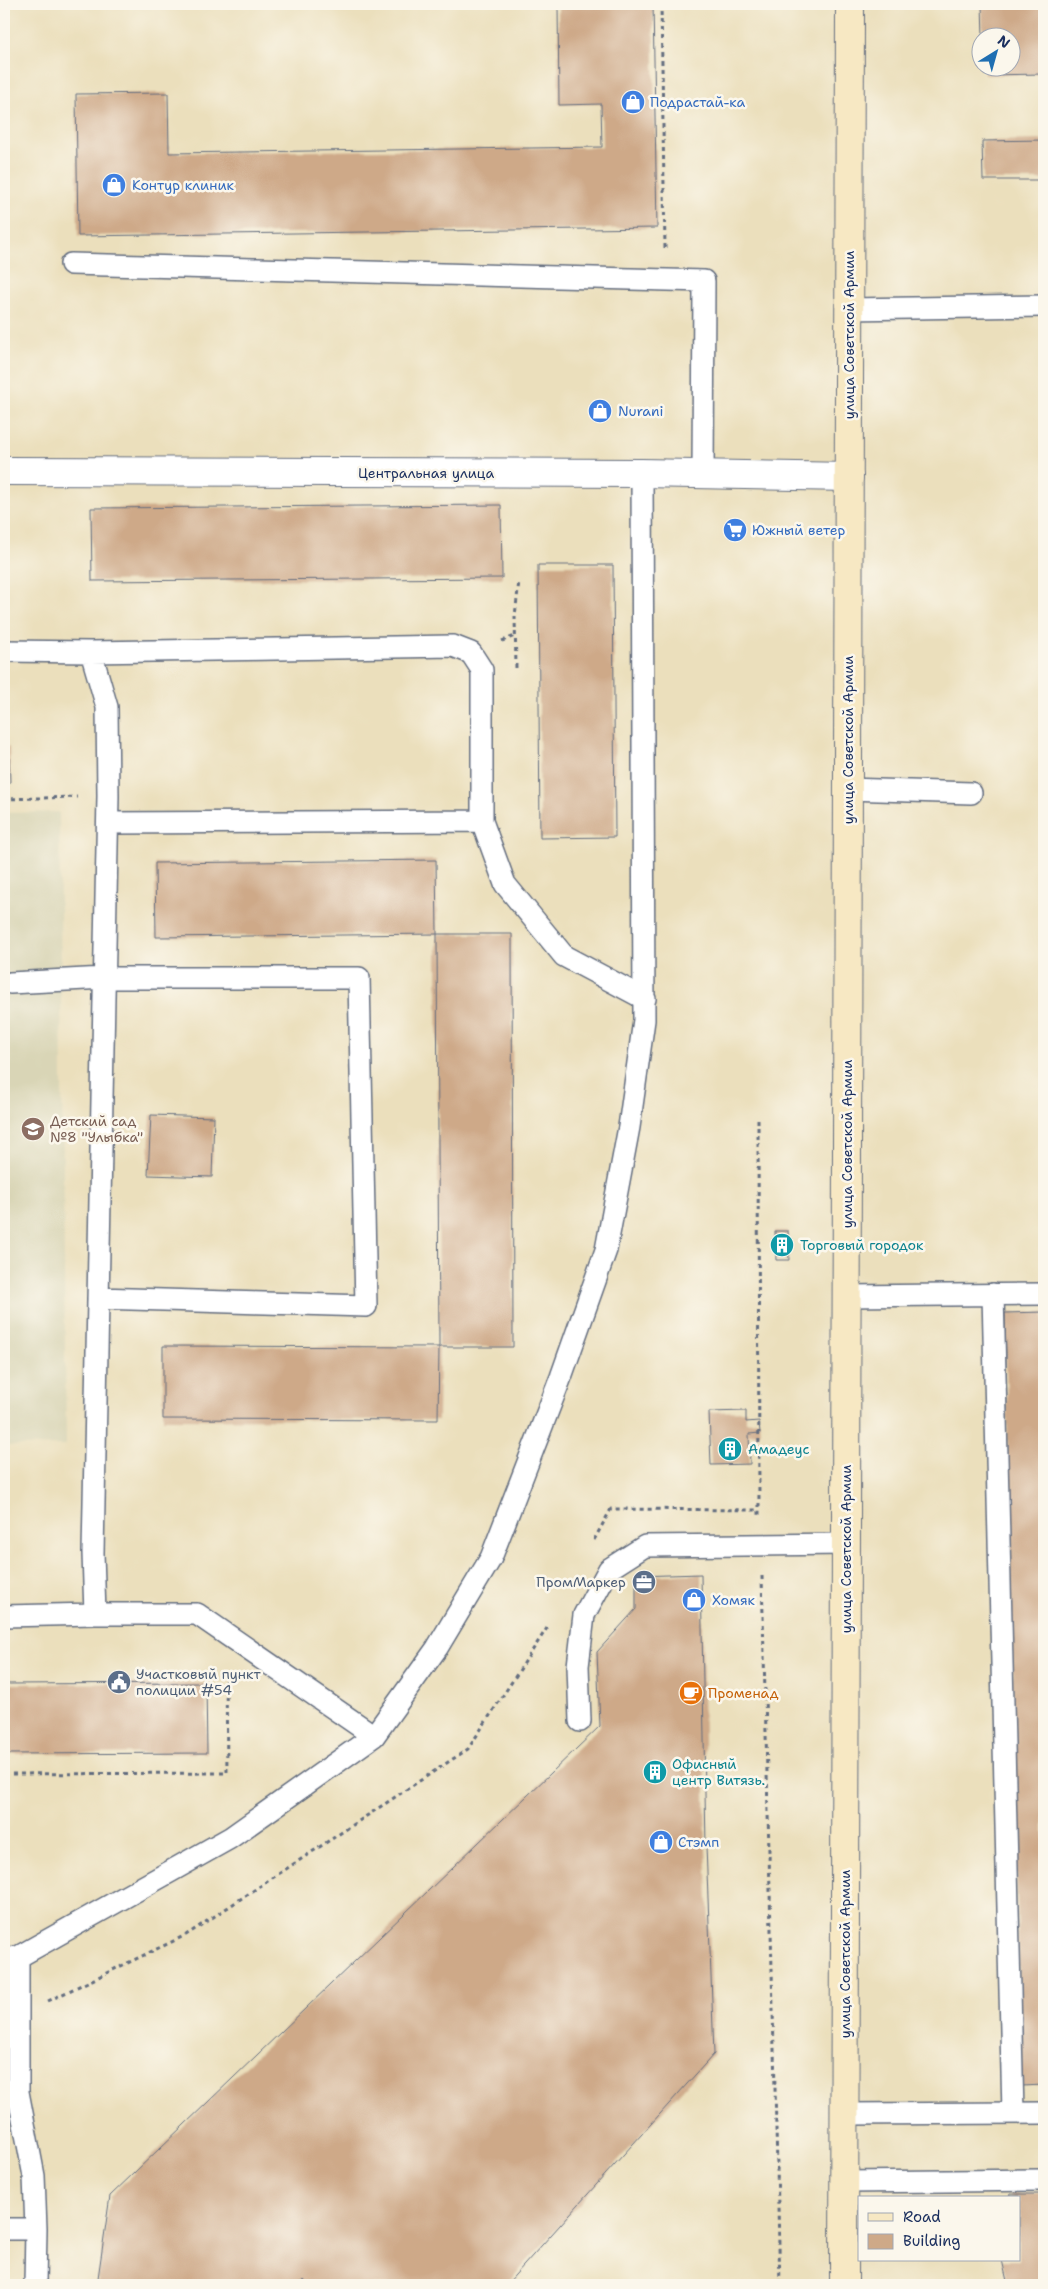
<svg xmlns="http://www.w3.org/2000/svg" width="1048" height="2289" viewBox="0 0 1048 2289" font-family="'Shantell Sans',sans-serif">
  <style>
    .built { fill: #d9d5b6 }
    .building { fill: #cea988 }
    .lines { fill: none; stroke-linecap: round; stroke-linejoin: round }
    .lane-casing { stroke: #646d7f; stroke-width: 24 }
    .street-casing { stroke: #646d7f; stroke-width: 30 }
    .secondary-casing { stroke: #646d7f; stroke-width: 30 }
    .path { stroke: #646d7f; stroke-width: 3; stroke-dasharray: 4 4; stroke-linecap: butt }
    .lane { stroke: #fff; stroke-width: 21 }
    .street { stroke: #fff; stroke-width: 28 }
    .secondary { stroke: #f7e8c3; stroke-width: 28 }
    .labels { text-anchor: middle; stroke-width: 5; stroke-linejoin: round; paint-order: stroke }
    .shop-label { font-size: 14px; fill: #366cbe; stroke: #fbf7ec; text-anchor: start }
    .street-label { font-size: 14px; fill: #1b2f5e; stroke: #fbf7ec }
    .education-label { font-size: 14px; fill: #785e54; stroke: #fbf7ec; text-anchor: start }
    .culture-label { font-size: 14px; fill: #0d838f; stroke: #fbf7ec; text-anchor: start }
    .service-label { font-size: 14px; fill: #4e5e75; stroke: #fbf7ec; text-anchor: end }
    .food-label { font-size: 14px; fill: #c56008; stroke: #fbf7ec; text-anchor: start }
  </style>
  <rect width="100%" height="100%" fill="#fbf7ec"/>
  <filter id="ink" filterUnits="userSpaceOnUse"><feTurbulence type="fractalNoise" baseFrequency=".02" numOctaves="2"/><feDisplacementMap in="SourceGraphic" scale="10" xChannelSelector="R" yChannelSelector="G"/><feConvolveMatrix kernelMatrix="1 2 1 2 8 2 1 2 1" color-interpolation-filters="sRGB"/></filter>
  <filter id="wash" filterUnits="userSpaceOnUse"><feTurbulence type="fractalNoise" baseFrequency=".0096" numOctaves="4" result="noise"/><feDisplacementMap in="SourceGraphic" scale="20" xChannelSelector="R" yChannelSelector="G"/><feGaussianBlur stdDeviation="1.12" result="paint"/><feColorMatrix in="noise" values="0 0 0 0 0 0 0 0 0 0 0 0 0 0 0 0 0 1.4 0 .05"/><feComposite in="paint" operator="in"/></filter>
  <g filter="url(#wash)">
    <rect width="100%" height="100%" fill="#ebdfbc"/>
    <!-- built -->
    <path class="built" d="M59,812L66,1445L4,1446V813Z"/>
    <g id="blocks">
      <!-- building -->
      <path class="building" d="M558,4H653L657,228L78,236L76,94L168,93L169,153L602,147L601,104L559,105Z
        M982,4H1044V74L984,75V68H1010V38H983Z
        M1044,140V180H983L982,141Z
        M501,505L502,578L92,581L91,508Z
        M538,565H613L615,837L540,838Z
        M4,747H9L10,783H4Z
        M436,860L437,934H512L513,1347H439L438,1420L163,1419V1346L439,1347L437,934L156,937L155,863Z
        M151,1115L214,1117L212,1177L148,1175Z
        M775,1231H788L789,1260H776Z
        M1044,1312V2085L1021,2086L1005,1313Z
        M746,1411V1422L759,1421L760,1433L749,1434L750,1464L711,1465L709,1412Z
        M701,1574L706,1846L714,2054L506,2285H308L304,2280L296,2285H97L110,2196L600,1726L597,1652L636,1609V1576Z
        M206,1683L207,1753L4,1754V1684Z
        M1011,2194H1044V2285H1008L1002,2260H1019V2198H1010Z"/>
    </g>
  </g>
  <g filter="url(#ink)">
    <use href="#blocks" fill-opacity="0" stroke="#646d7f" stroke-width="1"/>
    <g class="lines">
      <!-- lane casing -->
      <g class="lane-casing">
        <path id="lane" d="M71,264L704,281L703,474
          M849,309L1044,306
          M4,651L91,652L453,646L471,653L482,670V821L505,884L564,956L645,999
          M91,652L107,707L108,796L93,1553L95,1614H197L374,1736
          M848,789L971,793
          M108,823L482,821
          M10,983L105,978H359L366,1306L98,1298
          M993,1294L1013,2113
          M847,1296L1044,1294
          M4,1616L95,1614
          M580,1721L578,1666L584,1615L609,1569L645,1546L846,1544
          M18,1957V2092L34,2176L36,2229L35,2285
          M4,1959L18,1957L230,1838L374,1736L437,1648L491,1558L561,1377L606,1250L629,1127L644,1020L642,473
          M845,2114L1044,2113
          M845,2182L1044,2180
          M4,2229H36"/>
      </g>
      <!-- street casing -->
      <g class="street-casing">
        <path id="street" d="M4,471L642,473L849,477"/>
      </g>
      <!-- secondary casing -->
      <g class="secondary-casing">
        <path id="secondary" d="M844,2285L850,4"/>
      </g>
      <!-- path -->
      <path class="path" d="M661,4L665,248
        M502,641L515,636
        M516,668L515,616L519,581
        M4,799L77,797
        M758,1119L759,1510
        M594,1540L611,1509L759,1510V1515
        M762,1576L780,2285
        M4,1774L227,1773L226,1672
        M48,2001L186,1935L468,1749L549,1625"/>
      <!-- lane -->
      <use href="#lane" class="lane"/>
      <!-- street -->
      <use href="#street" class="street"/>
      <!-- secondary -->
      <use href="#secondary" class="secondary"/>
    </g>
  </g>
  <!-- icons -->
  <defs>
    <g id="shop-disc" transform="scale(1.25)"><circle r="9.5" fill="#3f7fe0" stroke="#fbf7ec"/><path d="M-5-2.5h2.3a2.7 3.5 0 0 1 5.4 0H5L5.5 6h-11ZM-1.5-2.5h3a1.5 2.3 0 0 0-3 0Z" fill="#fff"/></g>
    <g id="supermarket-disc" transform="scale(1.25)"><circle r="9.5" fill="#3f7fe0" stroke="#fbf7ec"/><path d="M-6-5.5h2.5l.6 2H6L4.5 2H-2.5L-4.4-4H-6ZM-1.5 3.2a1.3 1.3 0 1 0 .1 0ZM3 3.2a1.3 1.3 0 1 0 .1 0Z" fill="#fff"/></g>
    <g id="school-disc" transform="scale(1.25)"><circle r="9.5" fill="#8d6e63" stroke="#fbf7ec"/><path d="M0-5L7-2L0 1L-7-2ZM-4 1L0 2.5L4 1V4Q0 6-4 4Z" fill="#fff"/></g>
    <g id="building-disc" transform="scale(1.25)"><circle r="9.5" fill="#0f9aa8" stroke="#fbf7ec"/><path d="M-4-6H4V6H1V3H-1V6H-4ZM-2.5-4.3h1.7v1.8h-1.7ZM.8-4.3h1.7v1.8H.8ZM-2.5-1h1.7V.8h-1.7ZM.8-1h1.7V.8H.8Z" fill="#fff"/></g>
    <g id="office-disc" transform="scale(1.25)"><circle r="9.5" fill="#5c6f8a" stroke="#fbf7ec"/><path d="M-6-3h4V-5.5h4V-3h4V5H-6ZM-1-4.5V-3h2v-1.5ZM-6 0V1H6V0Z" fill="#fff"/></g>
    <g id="civic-disc" transform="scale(1.25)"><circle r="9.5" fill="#5c6f8a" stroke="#fbf7ec"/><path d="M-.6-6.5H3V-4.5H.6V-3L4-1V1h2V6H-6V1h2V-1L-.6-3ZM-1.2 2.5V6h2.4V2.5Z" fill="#fff"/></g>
    <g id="cafe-disc" transform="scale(1.25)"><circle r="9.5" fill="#e8710a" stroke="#fbf7ec"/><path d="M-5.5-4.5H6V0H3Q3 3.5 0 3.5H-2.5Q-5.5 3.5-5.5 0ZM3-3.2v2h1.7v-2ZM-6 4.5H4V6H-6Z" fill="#fff"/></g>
  </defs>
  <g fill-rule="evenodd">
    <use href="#shop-disc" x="633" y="102"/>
    <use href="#shop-disc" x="114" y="185"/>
    <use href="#shop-disc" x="600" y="411"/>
    <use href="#supermarket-disc" x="735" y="530"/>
    <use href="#school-disc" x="33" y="1129"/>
    <use href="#building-disc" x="782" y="1245"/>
    <use href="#building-disc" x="730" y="1449"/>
    <use href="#office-disc" x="644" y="1582"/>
    <use href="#shop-disc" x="694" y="1600"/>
    <use href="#civic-disc" x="119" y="1682"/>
    <use href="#cafe-disc" x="691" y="1693"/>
    <use href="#building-disc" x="655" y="1772"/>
    <use href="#shop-disc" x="661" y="1842"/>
  </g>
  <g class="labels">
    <!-- shop labels -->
    <g class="shop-label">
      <text x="650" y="107">Подрастай-ка</text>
      <text x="132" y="190">Контур клиник</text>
      <text x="618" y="416">Nurani</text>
      <text x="752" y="535">Южный ветер</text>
      <text x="712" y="1605">Хомяк</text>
      <text x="678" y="1847">Стэмп</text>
    </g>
    <!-- street labels -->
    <g class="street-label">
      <text transform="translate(849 335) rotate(-90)" y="5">улица Советской Армии</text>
      <text x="426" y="478">Центральная улица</text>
      <text transform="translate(848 740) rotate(-90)" y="5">улица Советской Армии</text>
      <text transform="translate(847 1144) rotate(-90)" y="5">улица Советской Армии</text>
      <text transform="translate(846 1549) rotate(-90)" y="5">улица Советской Армии</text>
      <text transform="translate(845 1954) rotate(-90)" y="5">улица Советской Армии</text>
    </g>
    <!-- education labels -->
    <g class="education-label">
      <text x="50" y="1126">Детский сад<tspan x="50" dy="16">№8 "Улыбка"</tspan></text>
    </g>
    <!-- culture labels -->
    <g class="culture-label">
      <text x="800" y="1250">Торговый городок</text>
      <text x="748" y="1454">Амадеус</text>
      <text x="672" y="1769">Офисный<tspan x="672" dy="16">центр Витязь.</tspan></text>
    </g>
    <!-- service labels -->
    <g class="service-label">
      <text x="626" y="1587">ПромМаркер</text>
      <text x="136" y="1679" text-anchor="start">Участковый пункт<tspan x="136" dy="16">полиции #54</tspan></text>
    </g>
    <!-- food labels -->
    <g class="food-label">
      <text x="708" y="1698">Променад</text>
    </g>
  </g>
  <!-- margin -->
  <rect width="1048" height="2289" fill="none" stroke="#fbf7ec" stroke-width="20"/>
  <!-- legend -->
  <rect x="858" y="2196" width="162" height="65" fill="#fbf7ec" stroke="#a1a7b3"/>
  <rect x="868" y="2213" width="25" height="8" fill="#f7e8c3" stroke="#a1a7b3"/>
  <text x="903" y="2222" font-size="15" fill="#1b2f5e">Road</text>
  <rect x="868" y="2234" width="25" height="15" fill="#cea988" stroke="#a1a7b3"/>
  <text x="903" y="2246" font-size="15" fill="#1b2f5e">Building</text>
  <!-- north arrow -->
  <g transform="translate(996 52) rotate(37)"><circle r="24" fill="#fbf7ec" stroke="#a1a7b3"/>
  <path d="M0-4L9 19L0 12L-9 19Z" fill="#1f6fb2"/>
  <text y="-8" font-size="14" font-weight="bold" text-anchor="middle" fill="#1b2f5e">N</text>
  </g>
</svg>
